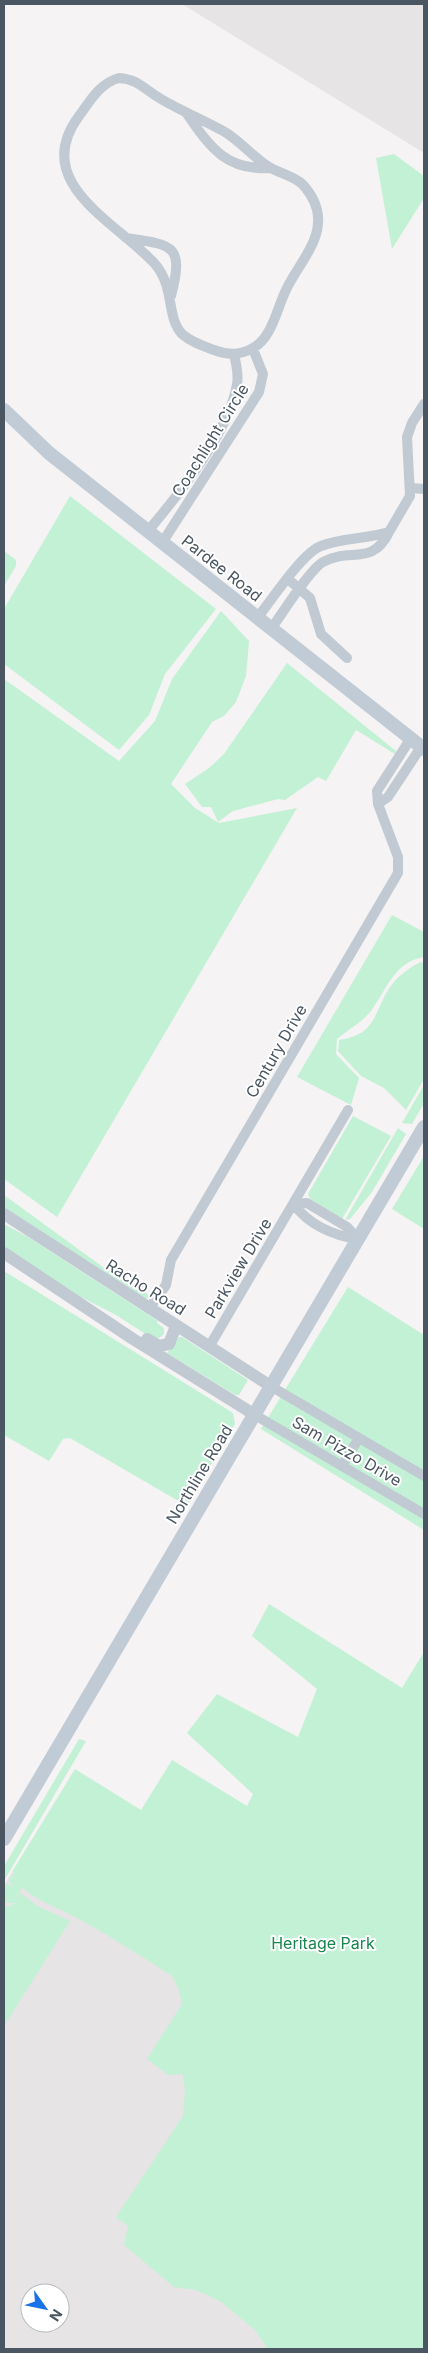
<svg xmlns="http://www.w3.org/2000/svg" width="428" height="2353" viewBox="0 0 428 2353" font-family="Inter,sans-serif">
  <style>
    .education { fill: #e6e4e5; fill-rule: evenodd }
    .green { fill: #c3f1d5 }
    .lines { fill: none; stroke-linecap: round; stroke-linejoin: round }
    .minor { stroke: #c1cad2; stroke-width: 10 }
    .tertiary { stroke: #c1cad2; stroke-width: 12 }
    .secondary { stroke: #c1cbd6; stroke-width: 14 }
    .labels { text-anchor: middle; stroke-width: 4; stroke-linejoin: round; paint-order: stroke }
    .street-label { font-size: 16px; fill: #4a5661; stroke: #fff }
    .park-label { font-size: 16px; fill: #17864f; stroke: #fff }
  </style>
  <rect width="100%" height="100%" fill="#f5f3f3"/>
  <!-- education -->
  <path class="education" d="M182,4H424V153Z
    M12,1872L424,2125V2349H4V1885ZM30,2293H60V2323H30Z"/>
  <!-- green -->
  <path class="green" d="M394,154L424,176V198L392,249L376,158Z
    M70,496L216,609L165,674L149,715L119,750L4,664V609Z
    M4,551L16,560V566L4,586Z
    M221,611L249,641L246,676L236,702L224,716L212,722L171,784L195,808L219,823L297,808L57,1217L4,1179V679L119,761L155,721L172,679Z
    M287,663L396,751L395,754L356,730L326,781L318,777L285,800L278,799L233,811L218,822L211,807H202L185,784L209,768L224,754Z
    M392,915L424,932V957C394,962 387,989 371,1011C362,1022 348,1030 337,1039L336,1054L359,1078L351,1105L297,1077Z
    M421,962L424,963V1079L406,1110L384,1088L361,1076L338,1051L339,1040C380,1034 372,1010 393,983C399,975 412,966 421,962Z
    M424,1085V1103L412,1124L402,1123Z
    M353,1116L391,1136L342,1219L311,1200L308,1194Z
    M398,1128L406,1134L372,1192L350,1219L345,1220Z
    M424,1156V1229L392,1209Z
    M4,1195L107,1270L151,1296L146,1299L4,1207Z
    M4,1224L28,1237L158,1321L157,1323L164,1328V1334L159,1338L150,1337L116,1315L71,1292L4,1246Z
    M4,1271L233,1413L235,1424L230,1432L187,1506L70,1438L63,1439L49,1461L4,1435Z
    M348,1287L424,1335V1530L261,1429Z
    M179,1337H182L248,1380L239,1395H235L167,1353Z
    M269,1604L402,1688L424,1652V2349H268L255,2330L220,2301L196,2290L174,2287L124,2245L128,2226L116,2217L183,2116L185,2090L183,2074L168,2075L147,2059L182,2004L179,1990L172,1976C140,1955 108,1935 75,1917C57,1907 36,1901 22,1887L15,1903L20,1893L39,1907L70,1921L4,2026V1905L9,1906L15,1903H4L6,1883L13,1887L9,1881L14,1873L12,1872L75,1769L141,1810L172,1760L247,1806L253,1794L187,1733L217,1694L298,1737L317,1689L252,1636Z
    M79,1739L86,1741L4,1881V1866Z"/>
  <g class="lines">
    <!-- minor -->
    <path class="minor" d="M119,78C138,79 145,90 161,99C181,111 204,120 225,132C241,142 253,157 269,167C279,173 291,175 301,183C308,189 315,201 317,210C324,240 298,264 286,290C277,308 272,338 253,348C241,355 227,355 214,350C203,346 191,342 182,334C166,317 175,287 155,264C118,223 29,183 79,116C90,101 100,83 119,78Z
      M187,114C210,147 226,171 271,168
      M126,238C174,245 184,245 171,296
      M411,488L424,489
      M148,531C179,494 229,433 237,384C239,374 236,364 234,354
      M389,532L410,496L407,437L412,423L424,404
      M162,543L259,392L263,374L253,349
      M288,579L310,598L321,634L347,658
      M257,618C272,600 302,553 321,546C341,538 367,539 389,532C372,567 350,547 323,562C310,569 282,614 271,629
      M411,738L377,791L378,804L388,797L421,747
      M307,1203L347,1227L358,1239C334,1236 307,1224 294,1204Z
      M149,1309L166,1285L171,1260L398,873V857L378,804
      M209,1347L348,1110
      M272,1387L424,1476
      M255,1415L424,1514
      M342,1466L359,1438"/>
    <!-- tertiary -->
    <path class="tertiary" d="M4,1214L272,1387
      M4,1253L133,1339L255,1415
      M147,1339L159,1346L169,1344L176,1326"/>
    <!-- secondary -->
    <path class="secondary" d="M4,410L49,453L424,749
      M4,1839L424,1127"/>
  </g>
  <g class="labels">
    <!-- street labels -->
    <g class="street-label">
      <text transform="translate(210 440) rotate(-58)" y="6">Coachlight Circle</text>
      <text transform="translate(222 568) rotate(38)" y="6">Pardee Road</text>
      <text transform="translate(276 1051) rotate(-60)" y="6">Century Drive</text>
      <text transform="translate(238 1268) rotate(-59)" y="6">Parkview Drive</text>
      <text transform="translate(146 1287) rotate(32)" y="6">Racho Road</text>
      <text transform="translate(347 1451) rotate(30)" y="6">Sam Pizzo Drive</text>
      <text transform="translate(199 1474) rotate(-59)" y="6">Northline Road</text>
    </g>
    <!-- park labels -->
    <g class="park-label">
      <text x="323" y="1949">Heritage Park</text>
    </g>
  </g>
  <!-- border -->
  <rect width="428" height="2353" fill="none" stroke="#4a5661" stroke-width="10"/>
  <!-- north arrow -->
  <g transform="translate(45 2308) rotate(123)"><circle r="24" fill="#ffffff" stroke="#b7bbc0"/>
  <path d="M0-4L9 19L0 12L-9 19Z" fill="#1a73e8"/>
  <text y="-8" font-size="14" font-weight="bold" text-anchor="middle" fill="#4a5661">N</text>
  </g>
</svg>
